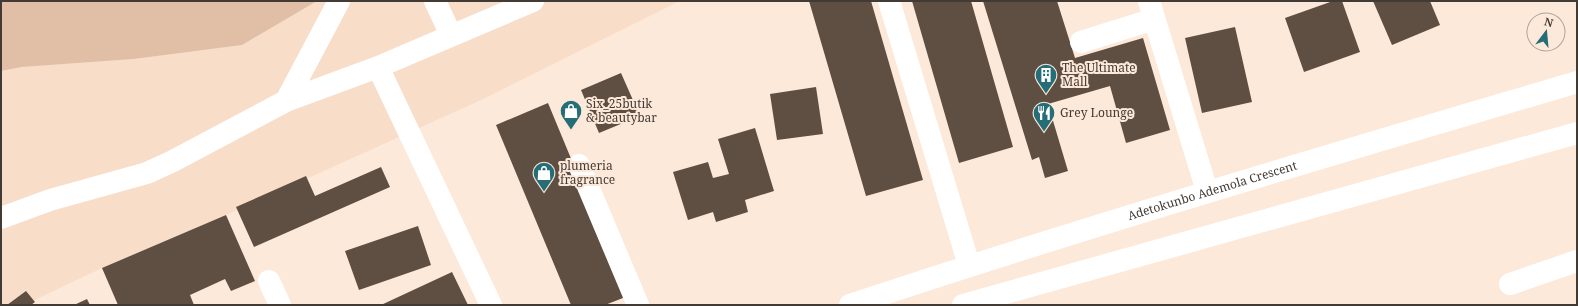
<svg xmlns="http://www.w3.org/2000/svg" width="1578" height="306" viewBox="0 0 1578 306" font-family="'Noto Serif',serif">
  <style>
    .built { fill: #f8ddc9 }
    .green { fill: #e1bfa6 }
    .building { fill: #5f4e42 }
    .lines { fill: none; stroke-linecap: round; stroke-linejoin: round }
    .minor { stroke: #fff; stroke-width: 22 }
    .major { stroke: #fff; stroke-width: 22 }
    .labels { text-anchor: middle; stroke-width: 4; stroke-linejoin: round; paint-order: stroke }
    .poi-label { font-size: 12px; fill: #423a34; stroke: #fde9da; text-anchor: start }
    .street-label { font-size: 12px; fill: #423a34; stroke: #fde9da }
  </style>
  <rect width="100%" height="100%" fill="#fde9da"/>
  <!-- built -->
  <path class="built" d="M317,1H680L479,101L226,215L102,268L24,305H1V71L22,67L134,59L242,45Z"/>
  <!-- green -->
  <path class="green" d="M1,1H317L242,45L134,59L22,67L1,71Z"/>
  <!-- building -->
  <path class="building" d="M809,1H871L923,180L866,196Z
    M912,1H971L1013,147L959,163Z
    M983,1H1057L1075,58L1143,38L1170,130L1126,143L1110,86L1048,104L1068,171L1045,178L1039,157L1032,160Z
    M1333,1H1342L1360,52L1304,72L1285,18Z
    M1373,1H1430L1440,25L1392,45Z
    M1235,27L1252,102L1202,113L1185,38Z
    M621,73L640,116L599,133L581,90Z
    M816,87L823,134L777,140L770,94Z
    M548,103L628,296L605,305H571L496,125Z
    M755,128L774,191L745,200L748,212L716,222L713,212L688,220L673,172L708,162L713,178L729,174L718,139Z
    M381,167L390,187L254,247L236,207L306,176L315,196Z
    M226,215L255,281L231,291L225,279L190,295L194,305H118L102,268Z
    M418,226L431,265L359,290L345,251Z
    M452,272L468,305H381Z
    M26,291L35,302L31,305H7Z
    M87,299L90,305H74Z"/>
  <g class="lines">
    <!-- minor -->
    <path class="minor" d="M435,1L451,35
      M889,1L969,265
      M1149,1L1207,191
      M1081,42L1154,19
      M378,67L491,305
      M286,101L339,1
      M579,165L638,305
      M1,218L50,200L147,173L173,161L286,101L378,67L533,1
      M269,281L280,305
      M1510,284L1577,261"/>
    <!-- major -->
    <g class="major">
      <path id="s1" d="M850,305C1091,225 1334,154 1577,82"/>
      <path d="M963,305L1577,133"/>
    </g>
  </g>
  <!-- icons -->
  <defs>
    <g id="building-pin" transform="scale(1.15)"><path d="M0 17L-7.5 6A9.5 9.5 0 1 1 7.5 6Z" fill="#256e78" stroke="#fde9da"/><path d="M-4-6H4V6H1V3H-1V6H-4ZM-2.5-4.3h1.7v1.8h-1.7ZM.8-4.3h1.7v1.8H.8ZM-2.5-1h1.7V.8h-1.7ZM.8-1h1.7V.8H.8Z" fill="#fff"/></g>
    <g id="shop-pin" transform="scale(1.15)"><path d="M0 17L-7.5 6A9.5 9.5 0 1 1 7.5 6Z" fill="#256e78" stroke="#fde9da"/><path d="M-5-2.5h2.3a2.7 3.5 0 0 1 5.4 0H5L5.5 6h-11ZM-1.5-2.5h3a1.5 2.3 0 0 0-3 0Z" fill="#fff"/></g>
    <g id="restaurant-pin" transform="scale(1.15)"><path d="M0 17L-7.5 6A9.5 9.5 0 1 1 7.5 6Z" fill="#256e78" stroke="#fde9da"/><path d="M-5-6h1v4h1v-4h1v4h1v-4h1v5L-1.5 .5V6h-2V.5L-5-1ZM5-6V6H3V1.5H1.5Q1.5-4 5-6Z" fill="#fff"/></g>
  </defs>
  <g fill-rule="evenodd">
    <use href="#building-pin" x="1046" y="75"/>
    <use href="#shop-pin" x="571" y="111"/>
    <use href="#restaurant-pin" x="1044" y="113"/>
    <use href="#shop-pin" x="544" y="173"/>
  </g>
  <g class="labels">
    <!-- poi labels -->
    <g class="poi-label">
      <text x="1062" y="72">The Ultimate<tspan x="1062" dy="14">Mall</tspan></text>
      <text x="586" y="108">Six_25butik<tspan x="586" dy="14">&amp; beautybar</tspan></text>
      <text x="1060" y="117">Grey Lounge</text>
      <text x="560" y="170">plumeria<tspan x="560" dy="14">fragrance</tspan></text>
    </g>
    <!-- street labels -->
    <g class="street-label">
      <text dy="4" stroke="none"><textPath href="#s1" startOffset="380">Adetokunbo Ademola Crescent</textPath></text>
    </g>
  </g>
  <!-- border -->
  <rect width="1578" height="306" fill="none" stroke="#423a34" stroke-width="4"/>
  <!-- north arrow -->
  <g transform="translate(1546 32) rotate(16)"><circle r="19" fill="#fde9da" stroke="#b2a398"/>
  <path d="M0-3L7 15L0 10L-7 15Z" fill="#256e78"/>
  <text y="-6" font-size="11" font-weight="bold" text-anchor="middle" fill="#423a34">N</text>
  </g>
</svg>
